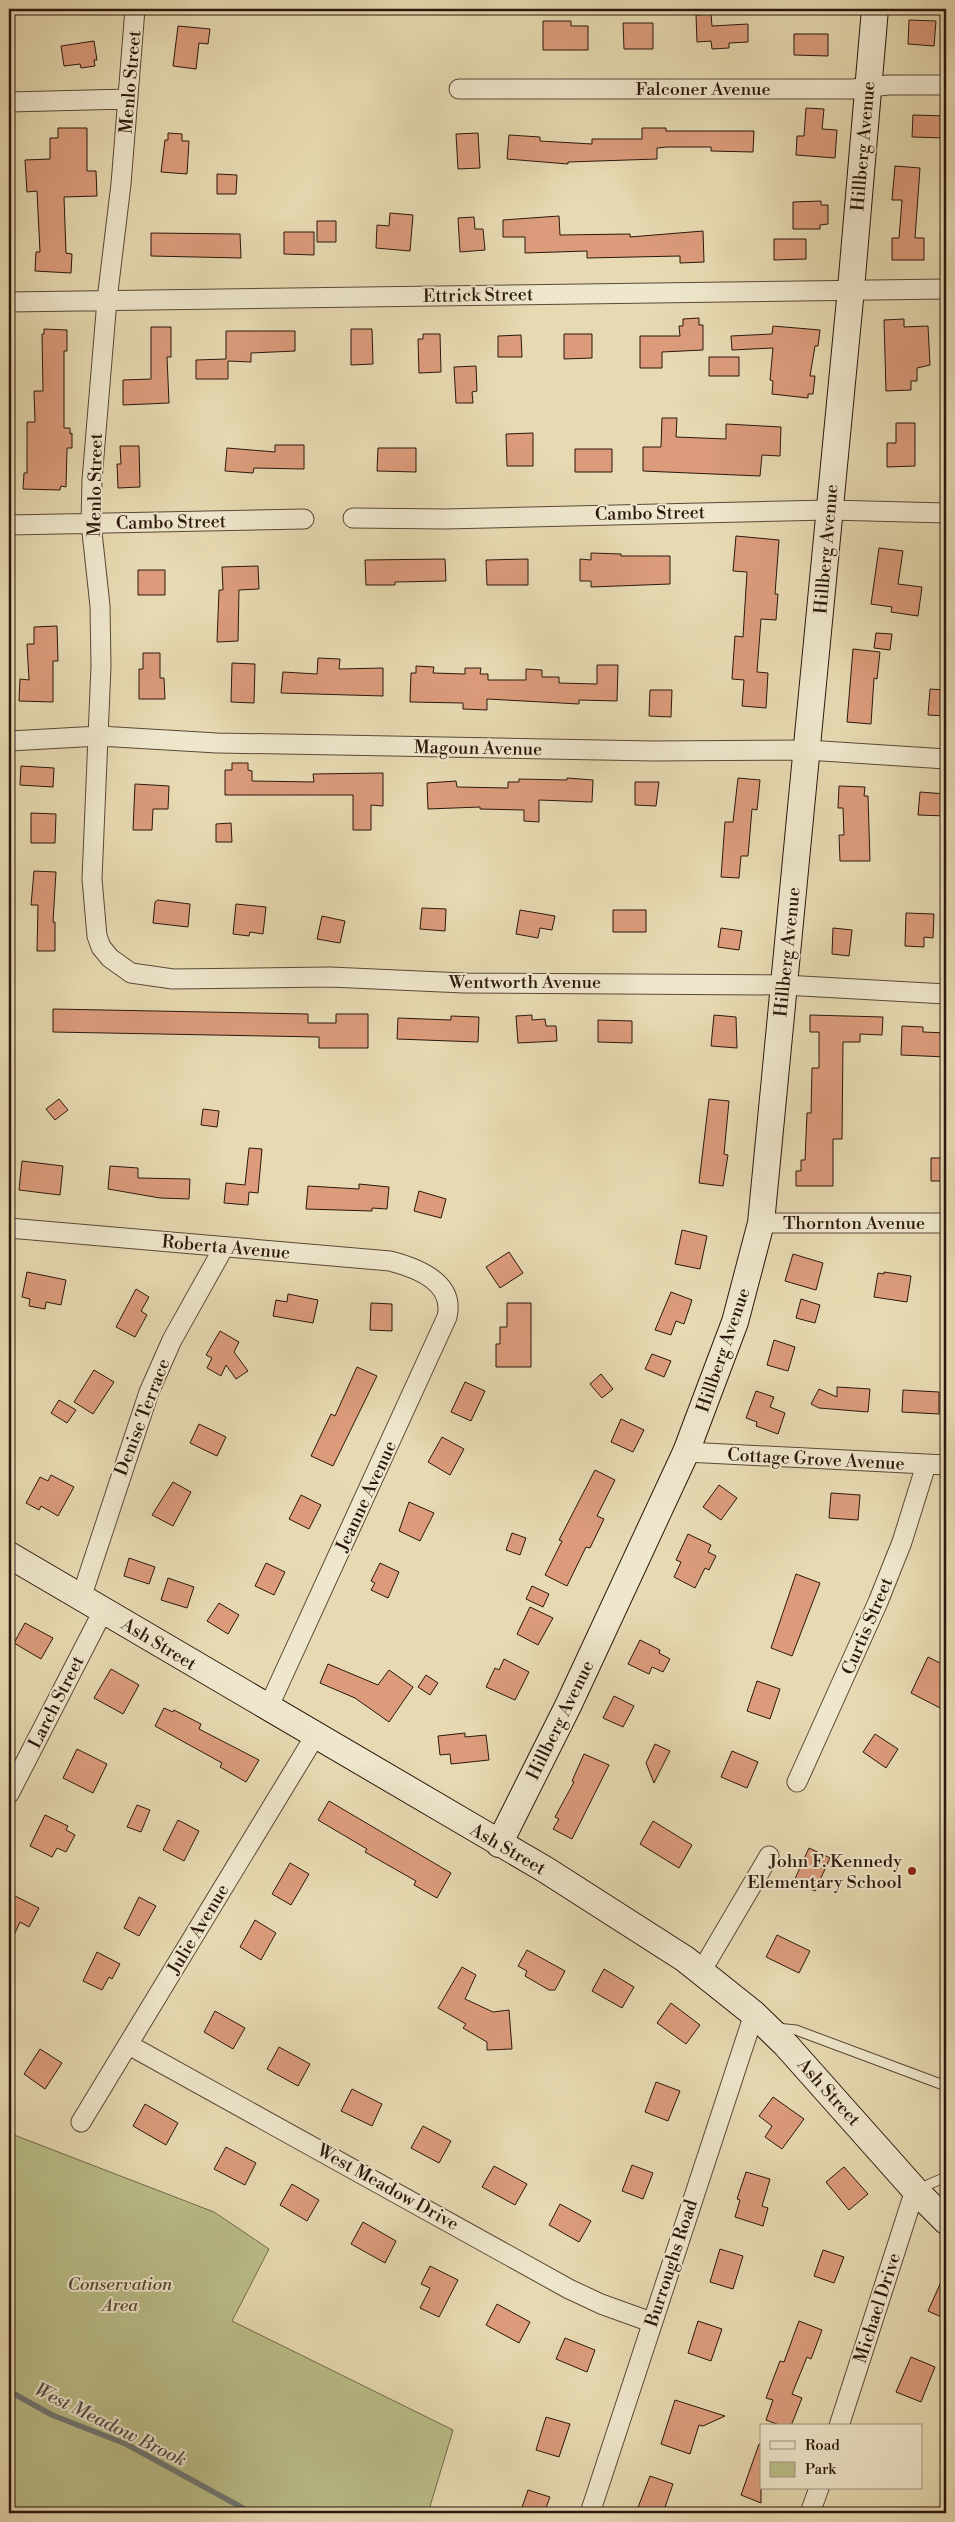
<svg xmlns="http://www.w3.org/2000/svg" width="955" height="2522" viewBox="0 0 955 2522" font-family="'Libre Bodoni',serif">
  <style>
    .green { fill: #babe89; stroke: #726a4a }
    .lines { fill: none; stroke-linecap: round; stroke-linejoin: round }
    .stream { stroke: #6f7774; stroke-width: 5.5 }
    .building { fill: #dc9c7c; stroke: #2b170c }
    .lane-casing { stroke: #5a4836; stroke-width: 11 }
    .street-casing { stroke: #5a4836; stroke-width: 21 }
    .secondary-casing { stroke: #2b170c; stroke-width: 28 }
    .lane { stroke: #efe7cd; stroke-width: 9 }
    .street { stroke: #efe7cd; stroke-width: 19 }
    .secondary { stroke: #efe7cd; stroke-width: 26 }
    .poi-dot { fill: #8f2418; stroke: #efe7cd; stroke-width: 2 }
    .labels { text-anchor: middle; stroke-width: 4; stroke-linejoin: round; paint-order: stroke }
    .street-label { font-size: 18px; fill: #2b170c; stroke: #efe7cd }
    .poi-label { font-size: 18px; fill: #2b170c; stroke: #efe7cd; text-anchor: end }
    .park-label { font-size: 18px; font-style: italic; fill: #564932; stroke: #efe7cd }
    .water-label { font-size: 19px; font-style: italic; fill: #534f49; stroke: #efe7cd }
  </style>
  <rect width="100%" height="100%" fill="#e7dab2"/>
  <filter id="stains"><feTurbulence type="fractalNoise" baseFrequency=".004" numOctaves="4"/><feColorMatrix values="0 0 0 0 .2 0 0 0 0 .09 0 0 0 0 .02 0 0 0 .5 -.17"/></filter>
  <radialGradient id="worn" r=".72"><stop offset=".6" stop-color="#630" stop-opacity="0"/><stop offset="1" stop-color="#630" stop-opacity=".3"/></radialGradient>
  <!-- green -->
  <path class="green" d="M9,2133L214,2212L269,2249L232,2321L453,2430L428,2513H9Z"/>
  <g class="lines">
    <!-- stream -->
    <path class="stream" d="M9,2391L52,2415L126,2444L252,2513"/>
  </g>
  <!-- building -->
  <path class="building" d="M711,14L712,26L748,24V42L729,43V48L712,49L711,41L697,42L696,15Z
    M909,20L936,21L934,46L908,44Z
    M543,21H571V26H588V50H543Z
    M623,23H653V49H624Z
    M178,26L210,29L208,44L199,43L196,69L173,66Z
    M794,34H828V56L794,55Z
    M94,41L97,60H94L95,66L81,68L80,64L64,66L61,46Z
    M806,108L824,109L822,129L837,130L835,158L796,155L797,136H804Z
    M913,115L946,116V138L912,137Z
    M58,128H87V171H96L97,196L64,197L66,253L72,254L71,273L35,271L36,252H40L37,191L27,192L25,160L50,159V138H58Z
    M642,128H666V131H754L753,152L711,151V147H667L657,148V159L568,162V164L507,159L509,135L540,137V141L592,144V139H642Z
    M168,133L182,134V141H189L187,174L161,172L165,140H168Z
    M478,133L480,168L458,169L456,134Z
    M895,166L920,168L915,238H924V260H892V238H899L902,200H892Z
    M217,174L237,175L236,194H217Z
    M821,201V205H828V224L820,225V229H793V202Z
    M390,213L413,215L410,251L376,248L377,225L389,226Z
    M559,216L560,235L630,234V237L703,231L704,262L680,263V256L587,258V251L525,253V237H503V220Z
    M474,217L475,229H483L485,250L460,252L458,218Z
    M317,221H336V242H317Z
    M284,232H314V255L284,254Z
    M151,233L240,234L241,258L151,256Z
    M774,239H806V259L774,260Z
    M699,318V325H703V350L662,352V368H640V336H680L679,326H683V319Z
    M904,319V327L928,326L930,365L917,368V381H911V390L886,391L884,320Z
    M773,326L820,330L818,346H815L810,376H815L813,394H808V398L772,394L773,381L770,380L773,348L732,350L731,336L772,334Z
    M151,327H171V357H167L169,403L123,405V380L151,379Z
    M44,329L67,330V351H64V428H70V434L72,433V448H67L66,487L61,486L60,490L23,489L24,473H27V422H35L34,391H43L42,334H44Z
    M351,329H372L373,364L351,365Z
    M226,331H295V351L251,353V362L228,361V379H196V360L226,359Z
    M423,334H440L441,372L419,373L418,339H423Z
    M564,334H592V358L564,359Z
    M521,335L522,357H498V336Z
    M709,357H739V376H709Z
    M476,366L477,391L472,392L473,403H456L454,367Z
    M662,418H677L676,437L726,439V424L781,427L780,456L762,455L760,476L643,471V447H661Z
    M896,423H915V466L887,467V443H896Z
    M533,433V466H507L506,434Z
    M275,445H304V469L254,468L253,473L225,471L227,448L275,452Z
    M120,446H139L140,487L118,488L117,464H121Z
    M378,448H416V472L377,471Z
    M575,449H612V472H575Z
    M736,536L779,540L775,594H778L776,620L761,619L757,672L768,673L766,708L742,706L744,680L732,679L735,636L743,637L747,572L733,571Z
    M879,548L903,551L898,584L922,587L918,616L891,612L892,607L871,604Z
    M591,553L621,554V556H670V584L591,587V581H580V559L591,560Z
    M445,559L446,581L395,582V585H366L365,560Z
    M528,559V585H487L486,560Z
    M258,566L259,589L239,590L238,641L217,642L219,590H223L222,567Z
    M138,570H165V595H138Z
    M57,626L58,661H53V702L19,701L20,679L29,680L27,644H34V627Z
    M876,633L892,634L890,650L874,648Z
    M853,649L880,652L877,679L874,678L871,724L847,722Z
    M143,653H160V678H164L165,699H139V669H143Z
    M318,658L340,659L339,669L383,668V696L281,693L283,672L317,674Z
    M232,663L255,664L254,703L231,702Z
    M597,665H618L617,701L579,700V704L487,699V710L463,709V703L410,702L411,673H416V666L434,667L433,673L465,674V668H481L480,674H488V680H526V669L542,670V677H559V683L597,684Z
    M930,689L946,690V716L928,715Z
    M650,690H672L671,717L649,716Z
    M232,763H248V770L252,771V781L314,782L313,774L383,773V806L371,805V830H353V795H225V770H232Z
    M21,766L54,768L53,787L20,785Z
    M567,778L593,780L592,802L539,800V822L524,821V810L480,809V807L428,809L427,783L456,781L457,787L508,788V782H519V779L567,780Z
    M738,778L760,780L757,810L752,809L748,856H741L739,878L721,877L725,822H733Z
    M635,782H659L656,806L635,805Z
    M135,784L169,786L168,809H153L152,830H133Z
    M839,786L865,787L864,796H868L870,861H840L839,835H844L843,808H838Z
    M920,792L946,794V816L918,815Z
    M31,813L56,814L55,843H31Z
    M231,823L232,842H216V824Z
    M34,871L56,872L53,922H55V951H37L38,905H31Z
    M158,900L190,904L188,927L153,923L155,902Z
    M236,904L266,907L263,934L250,932L249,936L233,934Z
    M422,908L446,909L445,931L420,929Z
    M520,910L555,916L552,930L540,928L538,938L516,934Z
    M613,910H646V932H613Z
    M906,913L934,914L933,938L924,937V947L905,946Z
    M322,916L345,921L340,943L317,939Z
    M721,928L742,931L739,950L718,947Z
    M833,928L852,930L849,956L832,954Z
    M53,1009L308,1014V1023H336V1014H368V1048H319V1037L53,1032Z
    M532,1015V1020L545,1019L546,1026H556L557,1041L518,1043L516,1016Z
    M714,1015L736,1017L737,1048L711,1046Z
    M810,1015L883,1017L882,1035L860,1034V1042H843L842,1139H833V1186H796V1171H801V1160H805L807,1113H811L812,1068H819V1032H810Z
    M451,1016L479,1017L478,1042L397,1039L398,1018L451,1020Z
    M598,1020L632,1021V1043L598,1042Z
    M902,1026L923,1027V1032L946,1033V1057L901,1055Z
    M59,1099L68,1110L55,1120L46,1109Z
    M709,1099L729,1101L724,1154L728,1155L723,1186L699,1183Z
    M203,1109L219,1111L217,1127L201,1125Z
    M249,1148L262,1149L258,1193L249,1192L248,1205L224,1203L226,1183L245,1185Z
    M931,1158H946V1181H931Z
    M22,1161L63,1166L60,1195L19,1190Z
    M110,1166L138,1168V1178L190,1179L189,1199L160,1198L108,1189Z
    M359,1184L389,1187L387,1209L372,1208V1211L306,1209L308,1186L359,1189Z
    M419,1191L446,1199L441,1218L414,1211Z
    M682,1230L707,1236L700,1269L675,1264Z
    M509,1252L523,1273L500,1288L486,1267Z
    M793,1254L823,1263L816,1290L785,1281Z
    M27,1272L66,1280L61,1305L46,1302L45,1309L29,1306L30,1299L22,1297Z
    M884,1272L911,1276L907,1302L874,1297L878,1273L884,1274Z
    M136,1289L149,1297L141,1311L147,1315L135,1337L116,1327Z
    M671,1292L692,1300L684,1324L676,1321L671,1335L655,1330Z
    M288,1294L318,1300L313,1323L273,1316L276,1300L287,1302Z
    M801,1299L820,1305L815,1323L796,1318Z
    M371,1303L392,1304V1331L370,1330Z
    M507,1303H531V1367H496V1344H500V1327H507Z
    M220,1331L239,1342L234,1352L248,1371L236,1379L226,1365L221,1376L207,1368L212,1358L206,1355Z
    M774,1340L795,1347L788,1371L767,1365Z
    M652,1354L671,1361L664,1377L645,1369Z
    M357,1367L377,1376L333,1466L311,1456L331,1414L335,1416Z
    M94,1370L114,1382L93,1414L74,1402Z
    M601,1374L613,1389L602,1398L590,1384Z
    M465,1382L485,1391L471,1421L451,1412Z
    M837,1387L870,1389L868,1412L819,1408L811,1404L819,1389L837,1397Z
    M903,1390L939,1392V1414L902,1412Z
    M756,1391L774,1397L770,1407L785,1413L778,1434L756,1426L757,1422L746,1418Z
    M59,1400L76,1410L67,1423L51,1413Z
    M621,1419L644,1430L633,1452L611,1442Z
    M199,1424L226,1437L217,1456L190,1443Z
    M442,1437L464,1449L450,1475L428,1462Z
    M595,1470L615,1480L597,1516L604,1519L590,1548L586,1547L567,1586L545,1575L562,1541L559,1540Z
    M51,1475L74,1487L58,1516L41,1506L39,1510L26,1503L40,1477L48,1481Z
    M173,1482L191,1492L173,1526L152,1515Z
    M719,1485L737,1498L721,1520L703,1507Z
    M831,1493L860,1495L858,1520L829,1518Z
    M301,1495L321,1505L309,1529L289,1519Z
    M409,1502L434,1513L420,1541L399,1531Z
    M512,1533L526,1538L520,1555L506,1550Z
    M688,1534L711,1545L708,1552L716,1556L709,1570L705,1568L695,1588L674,1577L681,1562L676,1560Z
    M129,1558L155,1567L149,1584L124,1576Z
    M266,1563L285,1572L274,1595L255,1586Z
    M380,1563L399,1572L388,1598L371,1590L375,1583L371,1581Z
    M796,1574L820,1583L792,1656L771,1648Z
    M168,1578L194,1587L187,1608L161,1600Z
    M532,1586L549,1594L543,1607L526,1599Z
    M219,1603L239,1615L228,1634L207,1621Z
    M530,1607L553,1618L538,1645L517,1634Z
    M25,1623L53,1638L41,1659L14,1643Z
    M640,1640L660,1650L659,1653L670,1659L663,1672L652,1667L649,1674L628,1664Z
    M928,1657L946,1666V1711L911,1693Z
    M504,1659L529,1672L515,1700L486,1687L495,1668L499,1670Z
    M328,1664L378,1685L389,1670L413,1687L389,1722L355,1698L320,1683Z
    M111,1669L139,1685L123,1714L94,1698Z
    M426,1675L438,1683L430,1695L418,1687Z
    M757,1681L780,1689L770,1719L747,1711Z
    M614,1696L634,1706L623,1727L603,1718Z
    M164,1708L173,1712L174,1710L201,1724L199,1729L259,1760L246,1782L220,1767L222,1763L155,1726Z
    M465,1733V1737L486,1735L489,1760L451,1764L450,1754L440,1755L438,1736Z
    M875,1734L898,1749L886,1768L863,1752Z
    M655,1744L670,1751L654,1783L646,1763Z
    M77,1749L107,1764L93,1793L63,1778Z
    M732,1751L758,1762L747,1788L721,1777Z
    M584,1754L609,1765L572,1839L553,1829L559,1819L555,1817L574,1782L572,1781Z
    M329,1801L451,1873L437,1898L414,1885L416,1881L365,1852L367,1849L318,1820Z
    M137,1805L150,1810L141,1832L127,1827Z
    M45,1815L68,1826L66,1830L75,1835L66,1852L57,1848L52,1857L30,1846Z
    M178,1820L199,1831L184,1861L163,1850Z
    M653,1821L692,1845L679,1868L640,1844Z
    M809,1848L830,1858L815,1891L794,1881Z
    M290,1863L309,1874L291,1905L272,1894Z
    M9,1893L39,1908L29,1927L20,1922L9,1946Z
    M139,1897L156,1906L139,1936L124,1928Z
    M255,1920L276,1933L261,1960L240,1947Z
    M777,1935L810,1951L799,1973L766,1957Z
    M527,1950L565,1971L555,1990H549L525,1976L527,1971L518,1966Z
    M97,1952L120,1964L112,1979L109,1977L102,1990L83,1981Z
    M462,1967L476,1975L465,1999L493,2012L509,2010L512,2049L487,2050V2042L463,2028L466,2024L438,2008Z
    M604,1969L634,1987L622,2008L592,1991Z
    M671,2003L700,2025L686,2044L657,2023Z
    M215,2011L245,2028L233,2049L204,2032Z
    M279,2047L310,2064L298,2086L267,2069Z
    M40,2049L62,2063L45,2089L24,2074Z
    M656,2082L680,2091L668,2121L645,2112Z
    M352,2089L382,2104L372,2126L341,2111Z
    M773,2097L804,2119L782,2149L765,2137L772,2126L759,2116Z
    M145,2104L178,2123L166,2145L133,2126Z
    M423,2126L451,2141L439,2163L411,2148Z
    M226,2147L256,2163L245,2185L214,2169Z
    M632,2165L653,2173L643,2199L622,2191Z
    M494,2166L527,2184L515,2205L482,2187Z
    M844,2167L868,2194L849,2210L826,2182Z
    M746,2172L770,2179L762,2206L768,2208L763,2226L735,2217L740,2200L737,2199Z
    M292,2184L319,2200L307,2221L280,2205Z
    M560,2204L591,2221L579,2242L549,2225Z
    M363,2222L396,2241L385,2263L351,2244Z
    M720,2249L743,2256L733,2289L710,2282Z
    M823,2250L844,2257L834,2283L814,2276Z
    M430,2266L458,2280L439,2317L420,2308L430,2288L421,2284Z
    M946,2271V2319L928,2311Z
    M497,2304L530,2322L519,2343L486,2325Z
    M698,2321L722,2329L711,2361L688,2353Z
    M799,2321L822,2330L811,2359L807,2357L792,2394L802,2398L791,2426H782L766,2420L773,2400L766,2398L780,2361L784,2362Z
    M565,2338L595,2350L587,2372L556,2359Z
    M911,2357L935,2367L921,2402L896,2392Z
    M675,2400L725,2416L703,2426L699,2425L690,2454L661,2444Z
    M546,2417L570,2424L559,2457L536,2450Z
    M759,2444H761V2503L741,2495Z
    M650,2476L673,2484L663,2513H648L637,2510Z
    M528,2490L550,2497L544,2513H520Z"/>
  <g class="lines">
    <!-- lane casing -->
    <g class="lane-casing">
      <path id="lane" d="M777,2028L796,2030L946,2086
        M918,2189L946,2177"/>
    </g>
    <!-- street casing -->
    <g class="street-casing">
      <path id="street" d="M135,9L121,184L107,300L92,480L91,523L100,606L101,666L92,879L97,936L101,947L110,958L131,973L173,979L330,977L464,983L784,985L946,994
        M459,89H853L888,85H946
        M9,102L128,99
        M9,302L946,289
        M353,518L445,519L829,510L946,513
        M9,525L304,519
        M10,741L99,736L217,743L338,745L653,751L807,750L946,759
        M761,1223H946
        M9,1228L390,1261C417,1268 455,1282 447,1317L268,1708
        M686,1452L946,1465
        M81,1598L149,1392L172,1340L224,1247
        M797,1782L878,1602L902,1542L926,1465
        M9,1794L103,1611
        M702,1970L769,1856
        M129,2045L569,2289L601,2304L651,2322
        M81,2122L315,1736
        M839,2426L915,2190
        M590,2513L754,2014
        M810,2513L819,2488"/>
    </g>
    <!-- secondary casing -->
    <g class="secondary-casing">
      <path id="secondary" d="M9,1555L546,1870L685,1959L754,2014L786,2045L915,2190L946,2221
        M499,1844L568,1706L686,1452L735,1322L761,1223L851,289L875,9"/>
    </g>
    <!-- lane -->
    <use href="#lane" class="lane"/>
    <!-- street -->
    <use href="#street" class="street"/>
    <!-- secondary -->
    <use href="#secondary" class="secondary"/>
  </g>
  <!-- markers -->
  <circle class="poi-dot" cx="912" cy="1871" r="5"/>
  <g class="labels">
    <!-- street labels -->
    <g class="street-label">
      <text transform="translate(130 82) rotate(-85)" y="6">Menlo Street</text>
      <text x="703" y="95">Falconer Avenue</text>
      <text transform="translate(863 146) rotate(-85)" y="6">Hillberg Avenue</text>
      <text transform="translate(478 295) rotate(-1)" y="6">Ettrick Street</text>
      <text transform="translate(95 485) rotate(-89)" y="6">Menlo Street</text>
      <text transform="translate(650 513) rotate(-1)" y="6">Cambo Street</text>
      <text transform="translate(171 522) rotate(-1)" y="6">Cambo Street</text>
      <text transform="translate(826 549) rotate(-85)" y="6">Hillberg Avenue</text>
      <text transform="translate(478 748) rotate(1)" y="6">Magoun Avenue</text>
      <text transform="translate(787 952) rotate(-84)" y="6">Hillberg Avenue</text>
      <text x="525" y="988">Wentworth Avenue</text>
      <text x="854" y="1229">Thornton Avenue</text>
      <text transform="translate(226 1247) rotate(5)" y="6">Roberta Avenue</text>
      <text transform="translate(723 1350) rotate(-71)" y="6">Hillberg Avenue</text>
      <text transform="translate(142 1417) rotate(-69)" y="6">Denise Terrace</text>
      <text transform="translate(816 1459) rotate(3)" y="6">Cottage Grove Avenue</text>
      <text transform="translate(366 1496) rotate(-65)" y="6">Jeanne Avenue</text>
      <text transform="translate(867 1626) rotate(-67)" y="6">Curtis Street</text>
      <text transform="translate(159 1644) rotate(31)" y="6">Ash Street</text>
      <text transform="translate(56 1702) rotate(-63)" y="6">Larch Street</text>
      <text transform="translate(560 1720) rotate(-64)" y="6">Hillberg Avenue</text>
      <text transform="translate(508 1849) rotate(30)" y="6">Ash Street</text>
      <text transform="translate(198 1929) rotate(-59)" y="6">Julie Avenue</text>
      <text transform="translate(829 2092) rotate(48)" y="6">Ash Street</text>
      <text transform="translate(388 2187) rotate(29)" y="6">West Meadow Drive</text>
      <text transform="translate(671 2263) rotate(-72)" y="6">Burroughs Road</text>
      <text transform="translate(877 2308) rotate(-72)" y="6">Michael Drive</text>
    </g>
    <!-- poi labels -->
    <g class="poi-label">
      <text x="902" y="1867">John F. Kennedy<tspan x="902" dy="21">Elementary School</tspan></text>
    </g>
    <!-- park labels -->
    <g class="park-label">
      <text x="120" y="2290">Conservation<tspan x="120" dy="21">Area</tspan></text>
    </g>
    <!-- water labels -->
    <g class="water-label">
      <text transform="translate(111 2424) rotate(26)" y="7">West Meadow Brook</text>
    </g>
  </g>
  <!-- margin -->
  <rect width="955" height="2522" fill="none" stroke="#e7dab2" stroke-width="30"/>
  <rect x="10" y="10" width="935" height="2502" fill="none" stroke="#2b170c" stroke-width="2.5"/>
  <rect x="15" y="15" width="925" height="2492" fill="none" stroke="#2b170c"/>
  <!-- legend -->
  <rect x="760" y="2424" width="162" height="65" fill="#efe7cd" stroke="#a19480"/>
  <rect x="770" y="2441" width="25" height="8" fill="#efe7cd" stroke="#a19480"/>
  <text x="805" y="2450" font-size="15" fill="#2b170c">Road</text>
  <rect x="770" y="2462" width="25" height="15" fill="#babe89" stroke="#a19480"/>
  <text x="805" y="2474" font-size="15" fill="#2b170c">Park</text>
  <rect width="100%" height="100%" filter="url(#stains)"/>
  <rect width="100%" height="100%" fill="url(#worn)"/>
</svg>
